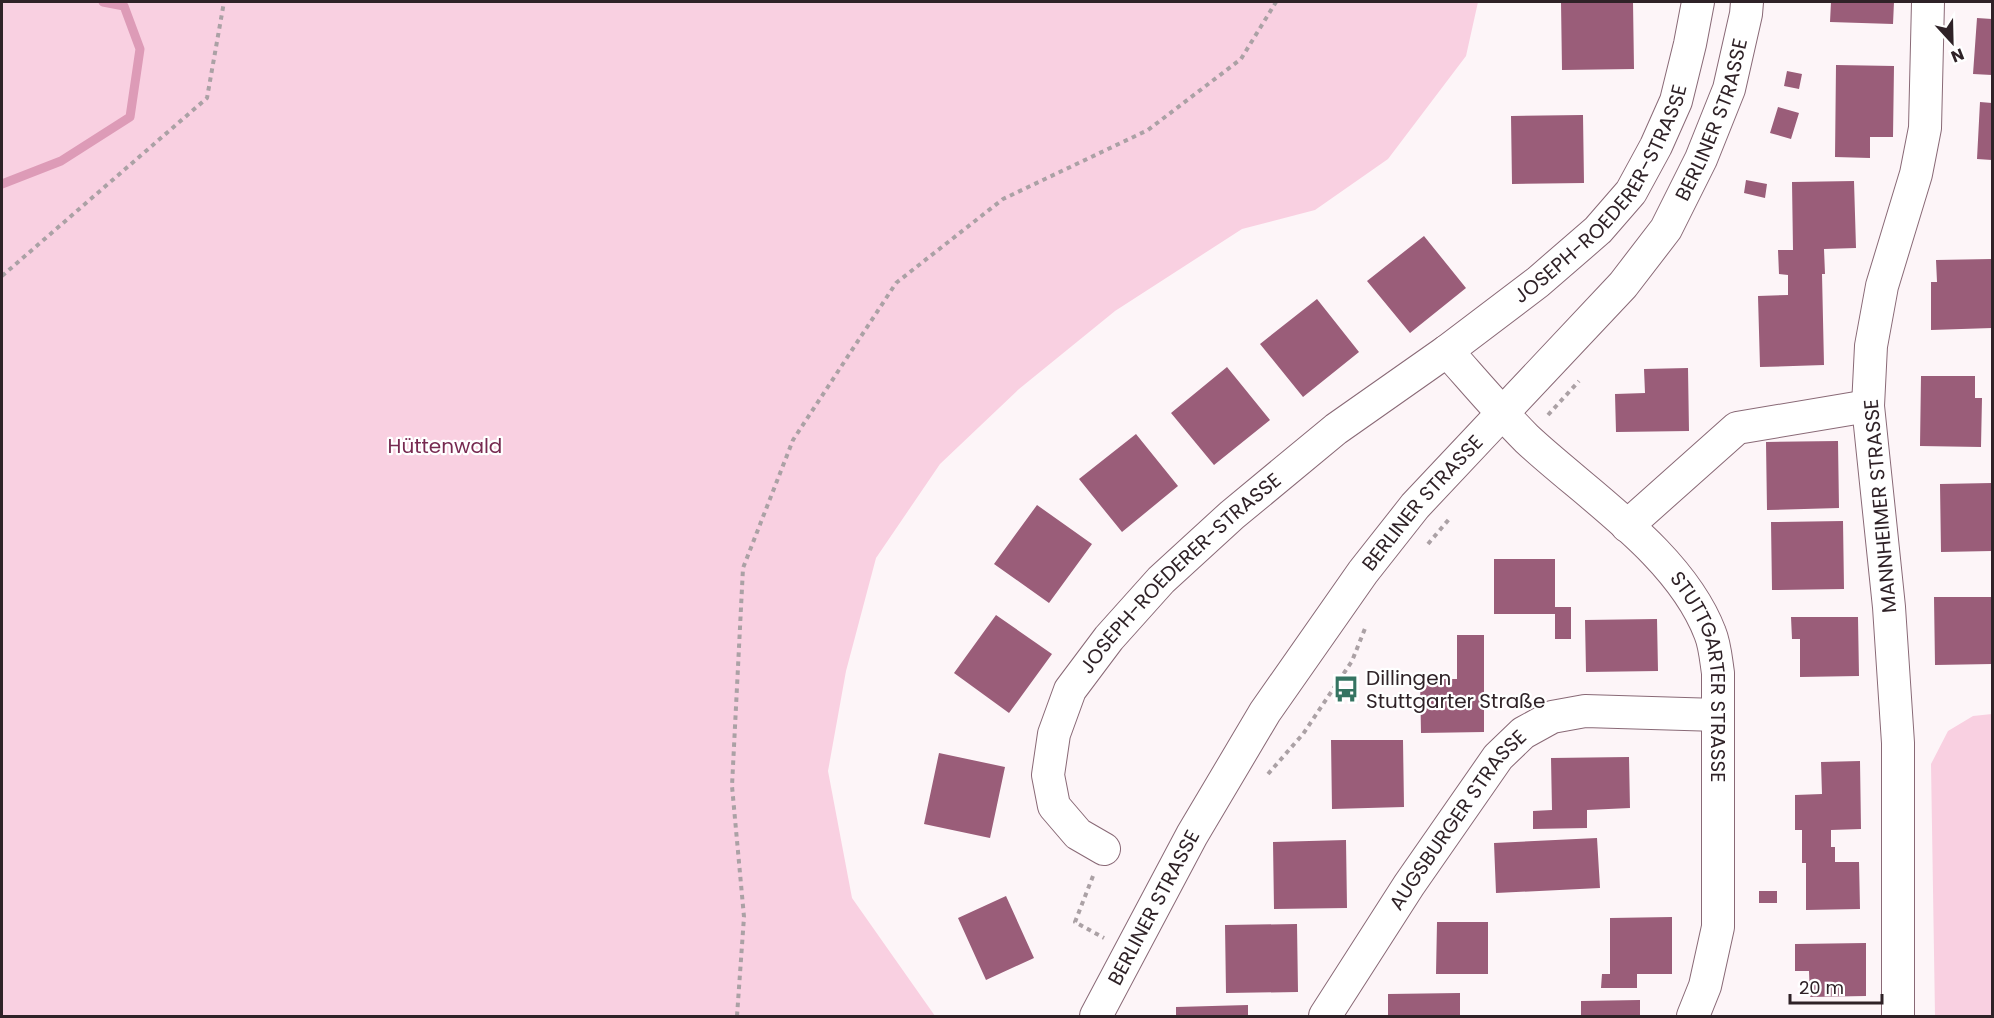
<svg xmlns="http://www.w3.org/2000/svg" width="1994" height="1018" viewBox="0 0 1994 1018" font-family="Poppins,sans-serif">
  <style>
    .green { fill: #f9d0e1 }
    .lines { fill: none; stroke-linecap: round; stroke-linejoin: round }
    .stream { stroke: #dd9bb7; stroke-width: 9 }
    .building { fill: #9a5d79 }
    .street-casing { stroke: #896976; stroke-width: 34 }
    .path { stroke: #aba1a5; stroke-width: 4; stroke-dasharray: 4.5 4.5; stroke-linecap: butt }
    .street { stroke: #fff; stroke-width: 32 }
    .labels { text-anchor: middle; stroke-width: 4.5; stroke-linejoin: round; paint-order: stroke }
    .street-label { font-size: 20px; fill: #2f2227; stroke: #fff }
    .park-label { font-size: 20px; fill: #772a51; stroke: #fff }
    .poi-label { font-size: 20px; fill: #2f2227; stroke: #fff; text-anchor: start }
  </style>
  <rect width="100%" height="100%" fill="#fdf5f8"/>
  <!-- green -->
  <path class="green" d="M2,2H1478L1466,56L1388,159L1315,210L1242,229L1115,311L1019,389L940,464L876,558L846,671L828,771L852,898L935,1016H2Z
    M1992,714V1016H1935L1931,764L1948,731L1973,716Z"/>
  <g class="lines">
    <!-- stream -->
    <path class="stream" d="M2,184L61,161L130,117L140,49L124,6L103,2"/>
  </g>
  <!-- building -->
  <path class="building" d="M1561,2H1633L1634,69L1562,70Z
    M1831,2H1894L1893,24L1830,22Z
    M1977,18L1992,19V75L1973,74Z
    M1836,65L1894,66L1893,137H1870V158L1835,157Z
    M1787,71L1802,74L1799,89L1784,86Z
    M1980,102L1992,103V160L1977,159Z
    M1778,107L1799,113L1791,139L1770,133Z
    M1583,115L1584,183L1512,184L1511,116Z
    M1746,180L1767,184L1765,198L1744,193Z
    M1854,181L1856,248L1824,249L1825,274H1822L1824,365L1760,367L1758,296L1788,295V275L1779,274L1778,250H1793L1792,182Z
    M1424,236L1466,288L1410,333L1367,281Z
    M1992,259V328L1931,330V282H1937L1936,260Z
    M1317,299L1359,352L1303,397L1260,344Z
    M1227,367L1270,420L1214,465L1171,413Z
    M1688,368L1689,431L1616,432L1615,394L1645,393L1644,369Z
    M1921,376H1975V398H1982L1981,447L1920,446Z
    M1136,434L1178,486L1122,532L1079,479Z
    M1838,441L1839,508L1767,510L1766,442Z
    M1992,483V551L1941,552L1940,484Z
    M1037,505L1092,544L1049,603L994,564Z
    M1843,521L1844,589L1772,590L1771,522Z
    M1494,559H1555V607H1571V639H1555V614H1494Z
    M1934,597H1992V664L1935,665Z
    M996,615L1052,654L1009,713L954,673Z
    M1791,617H1858L1859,676L1800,677V639H1792Z
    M1657,619L1658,671L1586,672L1585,620Z
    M1457,635H1484V732L1421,733L1420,679H1457Z
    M1331,740H1403L1404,807L1332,809Z
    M939,753L1005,767L990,838L924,824Z
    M1629,757L1630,808L1587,810V828L1533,829V811L1552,810L1551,758Z
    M1860,761L1861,829L1831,830V847H1835V862H1859L1860,909L1806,910V863H1802V830H1795V795L1822,794L1821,762Z
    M1597,838L1600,888L1496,893L1494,843Z
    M1346,840L1347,908L1274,909L1273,842Z
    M1759,891H1777V903H1759Z
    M1006,896L1034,958L986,980L958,918Z
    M1672,917V974H1637V988H1601L1602,974H1610V918Z
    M1437,922H1488V974H1436Z
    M1297,924L1298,992L1226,993L1225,925Z
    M1866,943V996L1810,997L1809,971H1795V944Z
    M1460,993V1016H1388V994Z
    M1640,1000V1016H1581V1001Z
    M1248,1005V1016H1176V1007Z"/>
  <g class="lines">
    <!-- street casing -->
    <g class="street-casing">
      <g id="street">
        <path id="s1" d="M1447,351C1473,380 1499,411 1527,439C1587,495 1680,554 1710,633C1715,645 1716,660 1718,673V927L1705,986L1693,1016"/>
        <path d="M1627,526L1737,428L1868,406"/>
        <path id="s2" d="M1104,849L1078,834L1054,806L1048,775L1054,734L1070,690L1109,638L1161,580L1232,515L1336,429L1447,351L1538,282L1598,230L1631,192L1656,146L1676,101L1690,44L1698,2"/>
        <path id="s3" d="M1096,1016L1192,835L1265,712L1363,572L1415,506L1623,285L1666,229L1701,159L1729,89L1746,14L1747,2"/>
        <path id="s4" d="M1325,1016L1409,885L1498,757L1523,733L1552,717L1585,711L1718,715"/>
        <path d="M1898,1016V743L1889,607L1868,406L1871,346L1882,286L1916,174L1925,128L1928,2"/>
      </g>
    </g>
    <!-- path -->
    <path class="path" d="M2,276L207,98L224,2
      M1548,415L1579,381
      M1428,544L1450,518
      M1268,774L1303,734L1352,661L1366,626
      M1093,876L1075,922L1104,938
      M737,1016L744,917L732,786L743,568L793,440L896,283L1003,199L1148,130L1241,59L1276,2"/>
    <!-- street -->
    <use href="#street" class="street"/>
  </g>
  <!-- icons -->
  <defs>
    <g id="bus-bare" transform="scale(2.07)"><path d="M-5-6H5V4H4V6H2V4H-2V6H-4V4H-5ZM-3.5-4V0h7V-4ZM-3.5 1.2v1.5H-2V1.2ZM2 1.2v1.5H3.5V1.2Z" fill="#357462" stroke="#fff" stroke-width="2.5" paint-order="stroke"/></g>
  </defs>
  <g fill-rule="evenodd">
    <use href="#bus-bare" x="1346" y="689"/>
  </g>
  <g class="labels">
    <!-- street labels -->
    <g class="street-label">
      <text dy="7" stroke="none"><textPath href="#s3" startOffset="1096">BERLINER STRASSE</textPath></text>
      <text dy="7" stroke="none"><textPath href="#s2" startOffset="921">JOSEPH-ROEDERER-STRASSE</textPath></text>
      <text dy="7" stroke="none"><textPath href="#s3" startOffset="610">BERLINER STRASSE</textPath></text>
      <text transform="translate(1880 506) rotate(-95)" y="7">MANNHEIMER STRASSE</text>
      <text dy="7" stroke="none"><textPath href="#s2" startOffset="348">JOSEPH-ROEDERER-STRASSE</textPath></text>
      <text dy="7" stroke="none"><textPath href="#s1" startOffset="429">STUTTGARTER STRASSE</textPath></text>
      <text dy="7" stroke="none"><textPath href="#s4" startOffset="237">AUGSBURGER STRASSE</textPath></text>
      <text dy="7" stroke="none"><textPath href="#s3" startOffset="123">BERLINER STRASSE</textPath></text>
    </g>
    <!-- park labels -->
    <g class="park-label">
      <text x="445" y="453">Hüttenwald</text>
    </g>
    <!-- poi labels -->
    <g class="poi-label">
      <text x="1366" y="685">Dillingen<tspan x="1366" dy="23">Stuttgarter Straße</tspan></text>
    </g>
  </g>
  <!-- border -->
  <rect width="1994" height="1018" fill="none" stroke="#2f2227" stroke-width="6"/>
  <!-- north arrow -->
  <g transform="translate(1952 42) rotate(158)" stroke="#ffffff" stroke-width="4.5" paint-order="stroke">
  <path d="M0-4.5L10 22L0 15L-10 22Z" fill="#2f2227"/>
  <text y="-9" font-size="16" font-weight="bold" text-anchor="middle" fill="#2f2227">N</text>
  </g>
  <!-- scale -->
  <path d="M1790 994v9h92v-9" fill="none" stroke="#2f2227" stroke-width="3"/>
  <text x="1799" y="994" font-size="18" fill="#2f2227" stroke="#ffffff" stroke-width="4.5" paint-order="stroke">20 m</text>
</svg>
